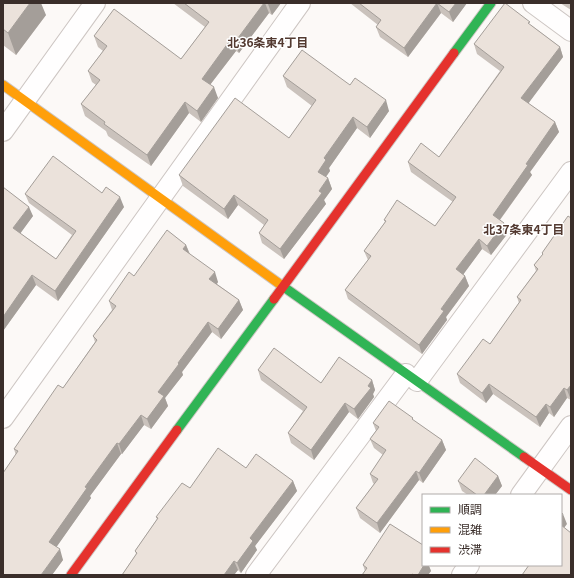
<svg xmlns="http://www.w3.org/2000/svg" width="574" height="578" viewBox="0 0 574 578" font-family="Georgia,'Noto Sans JP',serif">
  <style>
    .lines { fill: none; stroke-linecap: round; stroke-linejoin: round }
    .street-casing { stroke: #cdc6c3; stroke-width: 22 }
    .fast-casing { stroke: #cdc6c3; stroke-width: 11 }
    .slow-casing { stroke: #cdc6c3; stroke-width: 11 }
    .jam-casing { stroke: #cdc6c3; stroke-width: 11 }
    .street { stroke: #fffefe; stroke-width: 20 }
    .fast { stroke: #30b455; stroke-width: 9 }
    .slow { stroke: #ff9f0a; stroke-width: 9 }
    .jam { stroke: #e5322d; stroke-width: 9 }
    .wall { fill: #cac2bc }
    .shaded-wall { fill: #a49e99 }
    .building { fill: #ebe2db; stroke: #a49e99 }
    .labels { text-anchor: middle; stroke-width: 3; stroke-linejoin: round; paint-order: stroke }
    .neighbourhood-label { font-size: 12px; font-weight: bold; fill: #533a31; stroke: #fff }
  </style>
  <rect width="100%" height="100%" fill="#fcf9f7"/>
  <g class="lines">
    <!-- street casing -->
    <g class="street-casing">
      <path id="street" d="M533,3L571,31
        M3,131L95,3
        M417,381L571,172
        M3,418L300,3
        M521,495L571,426
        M256,575L406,374
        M462,575L469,565"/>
    </g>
    <!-- fast casing -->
    <g class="fast-casing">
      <path id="fast" d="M454,53L491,3
        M281,285L524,457
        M177,430L274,299"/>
    </g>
    <!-- slow casing -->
    <g class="slow-casing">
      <path id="slow" d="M3,85L281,285"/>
    </g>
    <!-- jam casing -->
    <g class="jam-casing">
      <path id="jam" d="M274,299L454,53
        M524,457L571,490
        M71,575L177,430"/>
    </g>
    <!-- street -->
    <use href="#street" class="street"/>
    <!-- fast -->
    <use href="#fast" class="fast"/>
    <!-- slow -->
    <use href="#slow" class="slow"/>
    <!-- jam -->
    <use href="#jam" class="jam"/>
  </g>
  <!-- wall -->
  <path class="wall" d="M3,3L46,15L16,55L3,45Z
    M173,3H281L272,15L269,13L239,53L236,51L210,85L218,98L201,122L189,113L151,166L108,136L106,131L85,116L81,104L96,85L92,82L88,71L103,51L98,47L94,36L181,59L205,27Z
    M350,3H467L453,22L441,13L408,57L380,37L376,27L378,25Z
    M560,3H571V10Z
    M531,25L560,47L563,57L528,103L555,122L559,132L530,172L532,175L500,220L508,233L491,255L482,249L463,274L465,276L469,286L446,317L447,320L422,354L348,299L345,290L368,260L364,251L385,222L384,220L435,226L453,202L411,172L408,162L439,157L500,71L477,54L474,44Z
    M283,76L350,85L389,111L370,138L357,128L329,168L330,171L326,177L328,178L332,189L324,200L326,204L284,259L262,243L259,233L264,225L238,205L228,219L183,186L179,175L289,138L312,106L287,87Z
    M3,187L33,216L20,233L56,259L72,235L29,203L25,194L102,193L124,207L58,301L36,285L3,331Z
    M571,218V400L567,398L554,417L549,413L540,427L493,394L486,403L460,383L457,374L490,344L519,303L517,297L536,271L534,265L542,255V253Z
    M186,245L190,254L218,282L217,284L239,300L243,310L221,339L212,332L182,372L183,375L165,398L168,406L151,429L144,425L122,454H121L90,496L91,498L56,547L63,560L52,575L14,449L63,388L95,342L93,336L112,310L109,301L134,276Z
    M258,370L321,383L372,380L375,390L373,394L374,397L358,419L349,412L314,460L291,443L288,433L303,411L261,380Z
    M414,421L442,440L446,450L423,483L419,480L380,533L360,518L356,508L374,484L373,483L370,474L383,455L374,448L370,439L376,431L373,423Z
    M246,468L293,481L297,491L255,546L257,550L241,573L238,570L234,575H122L136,554L135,551L157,519L156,517L190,488Z
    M498,476L502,486L495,495H468L462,491L458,481Z
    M363,565L429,566L431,571L428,575H362L365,571Z"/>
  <!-- shaded-wall -->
  <path class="shaded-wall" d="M30,3H41L46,15L16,55L8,33Z
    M264,3H265L269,13L239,53L235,42Z
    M268,3H281L272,15L268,4Z
    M437,3L441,13L408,57L404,48Z
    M456,3H467L453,22L449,12Z
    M231,39L236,51L206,90L202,79Z
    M560,47L563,57L525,108L521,98Z
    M214,87L218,98L201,122L197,111Z
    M386,100L389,111L370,138L367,127Z
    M185,102L189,113L151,166L147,155Z
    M353,117L357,128L329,168L330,171L322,182L318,172L324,158Z
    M555,122L559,132L530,172L532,175L496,225L493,215L526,164Z
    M328,178L332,189L324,200L326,204L284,259L280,249Z
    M234,195L238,205L228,219L224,209Z
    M120,197L124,207L58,301L55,291Z
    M29,207L33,216L17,238L13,228Z
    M504,223L508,233L491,255L487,246Z
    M479,239L482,249L460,279L456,269Z
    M186,245L190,255L183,249Z
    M215,272L218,282L213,289L209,279Z
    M32,275L36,285L3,331V317Z
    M465,276L469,286L446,317L447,320L422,354L419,345L441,309Z
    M239,300L243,310L221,339L218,329Z
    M208,322L212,332L182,372L183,375L165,398L168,406L151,429L147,419L158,392L178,363Z
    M372,380L375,390L373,394L374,397L358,419L354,409L368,386Z
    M489,384L493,394L486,403L482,393Z
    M571,385V400L567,390Z
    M564,388L567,398L554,417L550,407Z
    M345,403L349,412L314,460L311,450Z
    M546,404L549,413L540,427L536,417Z
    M141,415L144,425L122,454L119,444Z
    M442,440L446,450L423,483L419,473Z
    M117,443L121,454L90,496L91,498L53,552L49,542L85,487Z
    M416,471L419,480L380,533L377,523Z
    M498,476L502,486L495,495H484Z
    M293,481L297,491L255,546L257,550L241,573L237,563L250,538Z
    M563,514L567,524L561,532V517Z
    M60,549L63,560L52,575H41Z
    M234,561L238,570L234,575H224Z
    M424,565H430L429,566L431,571L428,575H418Z"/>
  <!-- building -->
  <path class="building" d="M3,3H30L8,33L3,29Z
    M184,3H264L235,42L231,39L202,79L214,87L197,111L185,102L147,155L104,124L105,122L81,104L100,80L88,71L107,46L94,36L114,9L181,59L209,22Z
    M359,3H437L404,48L376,27L381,20Z
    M437,3H456L449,12Z
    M505,3L530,22L528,23L560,47L521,98L555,122L526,164L528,165L493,215L504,223L487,246L479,239L456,269L465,276L441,309L444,311L419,345L345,290L371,256L364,251L386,221L384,220L397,200L435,226L456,197L408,162L421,143L439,157L504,67L474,44Z
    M302,50L350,85L355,78L386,100L367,127L353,117L324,158L326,160L318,172L328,178L319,191L322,193L280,249L259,233L268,220L234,195L224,209L179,175L235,98L289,138L316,100L283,76Z
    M53,156L102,193L106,187L120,197L55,291L32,275L3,317V187L29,207L13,228L56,259L76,231L25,194Z
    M568,216L571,218V385L567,390L564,388L550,407L546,404L536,417L489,384L482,393L457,374L483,339L490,344L521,300L517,297L538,269L534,265L543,254L542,253Z
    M167,230L186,245L183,249L215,272L209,279L239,300L218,329L208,322L178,363L179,364L158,392L164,396L147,419L141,415L119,444L117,443L85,487L87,488L49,542L60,549L41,575H3V473L18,451L14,449L58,385L63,388L97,340L93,336L116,306L109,301L129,272L134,276Z
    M274,348L321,383L339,357L372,380L368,386L371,388L354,409L345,403L311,450L288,433L307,407L258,370Z
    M389,401L413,418L412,419L442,440L419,473L416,471L377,523L356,508L378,479L370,474L386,450L370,439L379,427L373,423Z
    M218,448L246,468L256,454L293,481L250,538L253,541L237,563L234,561L224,575H122L137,553L135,551L158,518L156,517L182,483L190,488Z
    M475,458L498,476L484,495H477L458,481Z
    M561,512L563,514L561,517Z
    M390,524L423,545V565H424L418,575H414L412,574V575H362L367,568L363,565Z
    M561,525L571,533V575H522L529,565H561Z"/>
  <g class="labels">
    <!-- neighbourhood labels -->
    <g class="neighbourhood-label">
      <text x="268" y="47">北36条東4丁目</text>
      <text x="524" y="234">北37条東4丁目</text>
    </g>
  </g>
  <!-- border -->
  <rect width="574" height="578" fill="none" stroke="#3a2e2a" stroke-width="8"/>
  <!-- legend -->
  <rect x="422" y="494" width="140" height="72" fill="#ffffff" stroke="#b0abaa"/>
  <rect x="430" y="507" width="20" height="6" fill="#30b455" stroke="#b0abaa"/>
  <text x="458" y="514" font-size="12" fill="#3a2e2a">順調</text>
  <rect x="430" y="527" width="20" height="6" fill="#ff9f0a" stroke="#b0abaa"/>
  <text x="458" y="534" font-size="12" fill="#3a2e2a">混雑</text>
  <rect x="430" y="547" width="20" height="6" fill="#e5322d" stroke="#b0abaa"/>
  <text x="458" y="554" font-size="12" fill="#3a2e2a">渋滞</text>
</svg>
